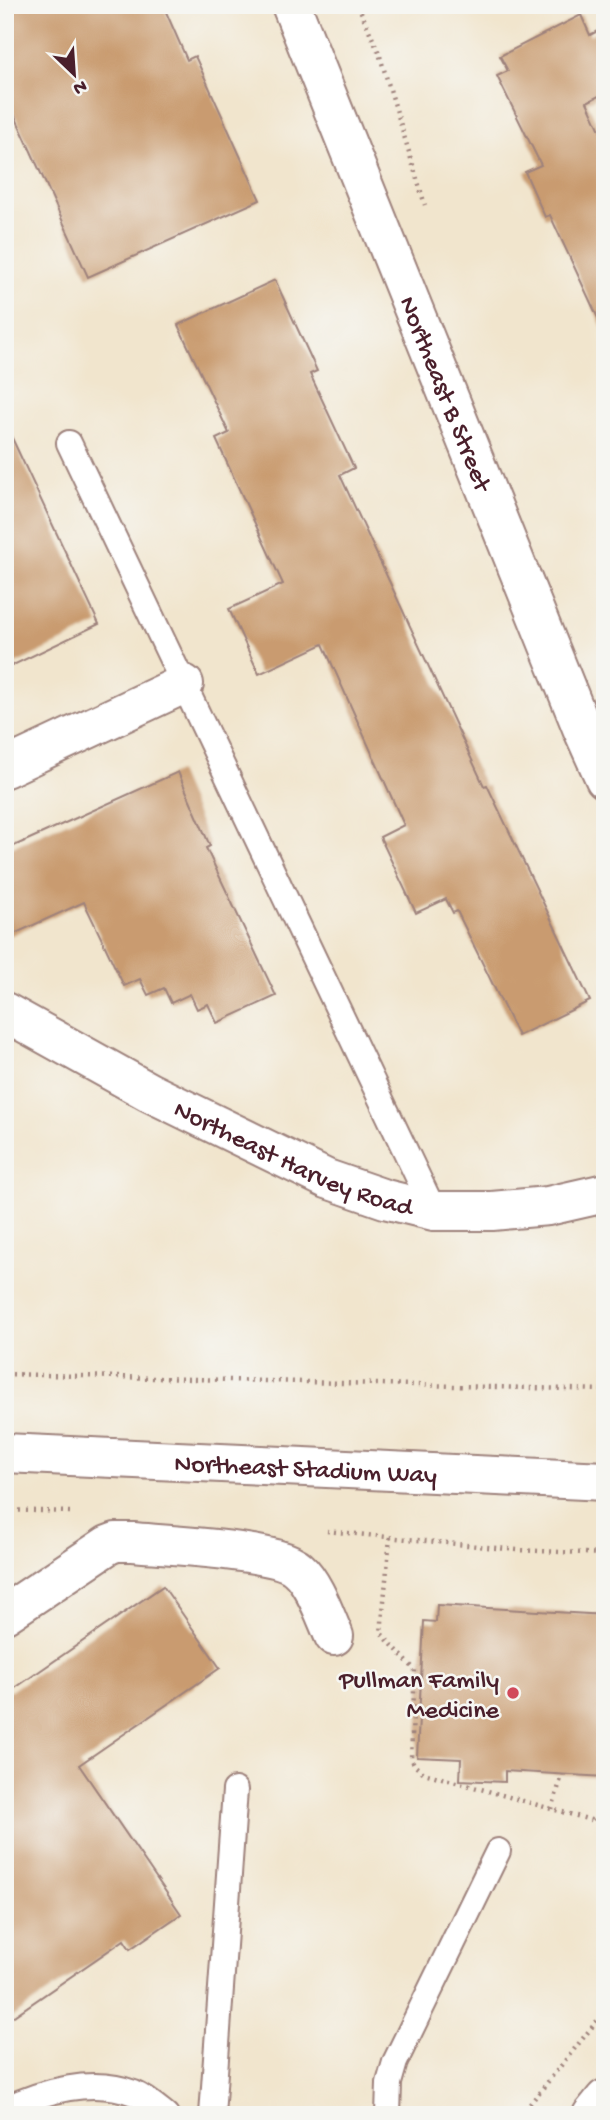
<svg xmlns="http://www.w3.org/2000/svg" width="610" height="2120" viewBox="0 0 610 2120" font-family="'Gochi Hand',sans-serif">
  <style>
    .building { fill: #c99b70 }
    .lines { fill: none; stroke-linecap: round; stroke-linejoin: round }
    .service-casing { stroke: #9e827c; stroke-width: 28 }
    .minor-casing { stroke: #9e827c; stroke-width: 42 }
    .tertiary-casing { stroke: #9e827c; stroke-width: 42 }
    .secondary-casing { stroke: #9e827c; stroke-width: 42 }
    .path { stroke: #9e827c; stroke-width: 4.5; stroke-dasharray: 2 5; stroke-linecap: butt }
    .service { stroke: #fff; stroke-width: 24 }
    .minor { stroke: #fff; stroke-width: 38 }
    .tertiary { stroke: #fff; stroke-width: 38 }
    .secondary { stroke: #fff; stroke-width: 38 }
    .poi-dot { fill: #d1495b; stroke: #f6f6f2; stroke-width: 2.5 }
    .labels { text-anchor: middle; stroke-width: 5; stroke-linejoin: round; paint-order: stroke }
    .street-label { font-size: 26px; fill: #4a1f2b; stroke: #f6f6f2 }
    .poi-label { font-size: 26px; fill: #4a1f2b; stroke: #f6f6f2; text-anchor: end }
  </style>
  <rect width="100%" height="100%" fill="#f6f6f2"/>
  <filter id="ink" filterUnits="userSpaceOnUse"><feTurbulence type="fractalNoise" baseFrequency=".0143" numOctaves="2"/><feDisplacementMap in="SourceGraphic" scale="14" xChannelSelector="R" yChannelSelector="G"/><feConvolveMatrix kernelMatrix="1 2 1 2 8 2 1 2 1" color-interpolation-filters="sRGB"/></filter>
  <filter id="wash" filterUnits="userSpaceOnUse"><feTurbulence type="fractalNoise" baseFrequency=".00686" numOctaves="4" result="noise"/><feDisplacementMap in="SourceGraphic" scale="28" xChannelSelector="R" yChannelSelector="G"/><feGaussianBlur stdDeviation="1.57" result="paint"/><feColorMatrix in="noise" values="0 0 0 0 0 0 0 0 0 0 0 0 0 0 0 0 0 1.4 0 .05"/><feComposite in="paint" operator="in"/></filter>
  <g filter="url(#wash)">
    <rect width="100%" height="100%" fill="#f1e5cd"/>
    <g id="blocks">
      <!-- building -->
      <path class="building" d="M5,5H163L187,60L195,56L260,200L88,277L5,94Z
        M581,15L590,35L605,27V93L587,102L605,141V333L550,215L545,217L525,172L541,165L497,76L508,71L500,56Z
        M275,280L317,371L310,374L354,468L340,475L484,786L487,785L590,1001L518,1036L457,911L453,913L446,899L416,913L380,837L404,825L323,644L259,674L229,609L283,584L216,439L229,433L178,325Z
        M5,423L99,624L5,669Z
        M178,772L210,846L206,848L276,996L217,1023L208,1004L197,1009L190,994L171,1003L164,988L148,995L140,979L124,986L84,902L5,938V850Z
        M163,1586L220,1668L79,1765L181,1914L130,1949L124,1940L5,2022V1695Z
        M437,1605L605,1615V1777L505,1771V1782L460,1780L461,1759L417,1757L424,1621L436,1622Z"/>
    </g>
  </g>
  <g filter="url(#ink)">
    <use href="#blocks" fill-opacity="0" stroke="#9e827c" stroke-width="2"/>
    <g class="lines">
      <!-- service casing -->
      <g class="service-casing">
        <path id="service" d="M69,443L434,1211
          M5,2109C43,2091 93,2077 134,2093C146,2098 156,2107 166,2115
          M212,2115L235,1790
          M388,2115L389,2083L395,2062L498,1851"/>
      </g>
      <!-- minor casing -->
      <g class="minor-casing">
        <g id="minor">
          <path d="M5,768L184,684"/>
          <path id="s1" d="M5,1012L149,1092L327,1179L385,1199L434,1211H492L548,1206L605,1193"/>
          <path d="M5,1614L108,1545L116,1542H133C165,1545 279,1550 298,1569C314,1583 325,1616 334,1636"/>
        </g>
      </g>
      <!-- tertiary casing -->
      <g class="tertiary-casing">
        <g id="tertiary">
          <path id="s2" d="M291,5L582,728L605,779"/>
          <path d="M592,2115L605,2099"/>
        </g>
      </g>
      <!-- secondary casing -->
      <g class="secondary-casing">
        <g id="secondary">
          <path id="s3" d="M5,1453L605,1481"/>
        </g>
      </g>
      <!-- path -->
      <path class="path" d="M358,5L379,53L425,205
        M5,1374L605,1390
        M5,1510L71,1512
        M327,1531L517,1550L605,1554
        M390,1537L381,1633L415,1670L411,1758L415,1766L424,1773L605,1824
        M552,1809L562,1775
        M595,1821L605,1797
        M604,1874L605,1872
        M521,2115L605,2011"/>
      <!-- service -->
      <use href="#service" class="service"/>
      <!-- minor -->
      <use href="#minor" class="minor"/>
      <!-- tertiary -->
      <use href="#tertiary" class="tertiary"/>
      <!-- secondary -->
      <use href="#secondary" class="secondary"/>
    </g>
  </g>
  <!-- markers -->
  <circle class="poi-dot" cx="513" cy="1693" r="7"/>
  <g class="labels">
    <!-- street labels -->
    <g class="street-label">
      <text dy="9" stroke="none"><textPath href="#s2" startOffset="418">Northeast B Street</textPath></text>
      <text dy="9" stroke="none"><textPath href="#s1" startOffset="324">Northeast Harvey Road</textPath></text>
      <text dy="9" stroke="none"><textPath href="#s3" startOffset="301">Northeast Stadium Way</textPath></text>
    </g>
    <!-- poi labels -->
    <g class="poi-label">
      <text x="499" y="1687">Pullman Family<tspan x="499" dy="30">Medicine</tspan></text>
    </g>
  </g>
  <!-- margin -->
  <rect width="610" height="2120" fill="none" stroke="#f6f6f2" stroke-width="28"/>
  <!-- north arrow -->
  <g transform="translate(74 74) rotate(155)" stroke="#f6f6f2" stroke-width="5" paint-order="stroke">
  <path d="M0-5L12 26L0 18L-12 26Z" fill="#4a1f2b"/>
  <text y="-10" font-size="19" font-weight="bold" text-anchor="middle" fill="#4a1f2b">N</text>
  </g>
</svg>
